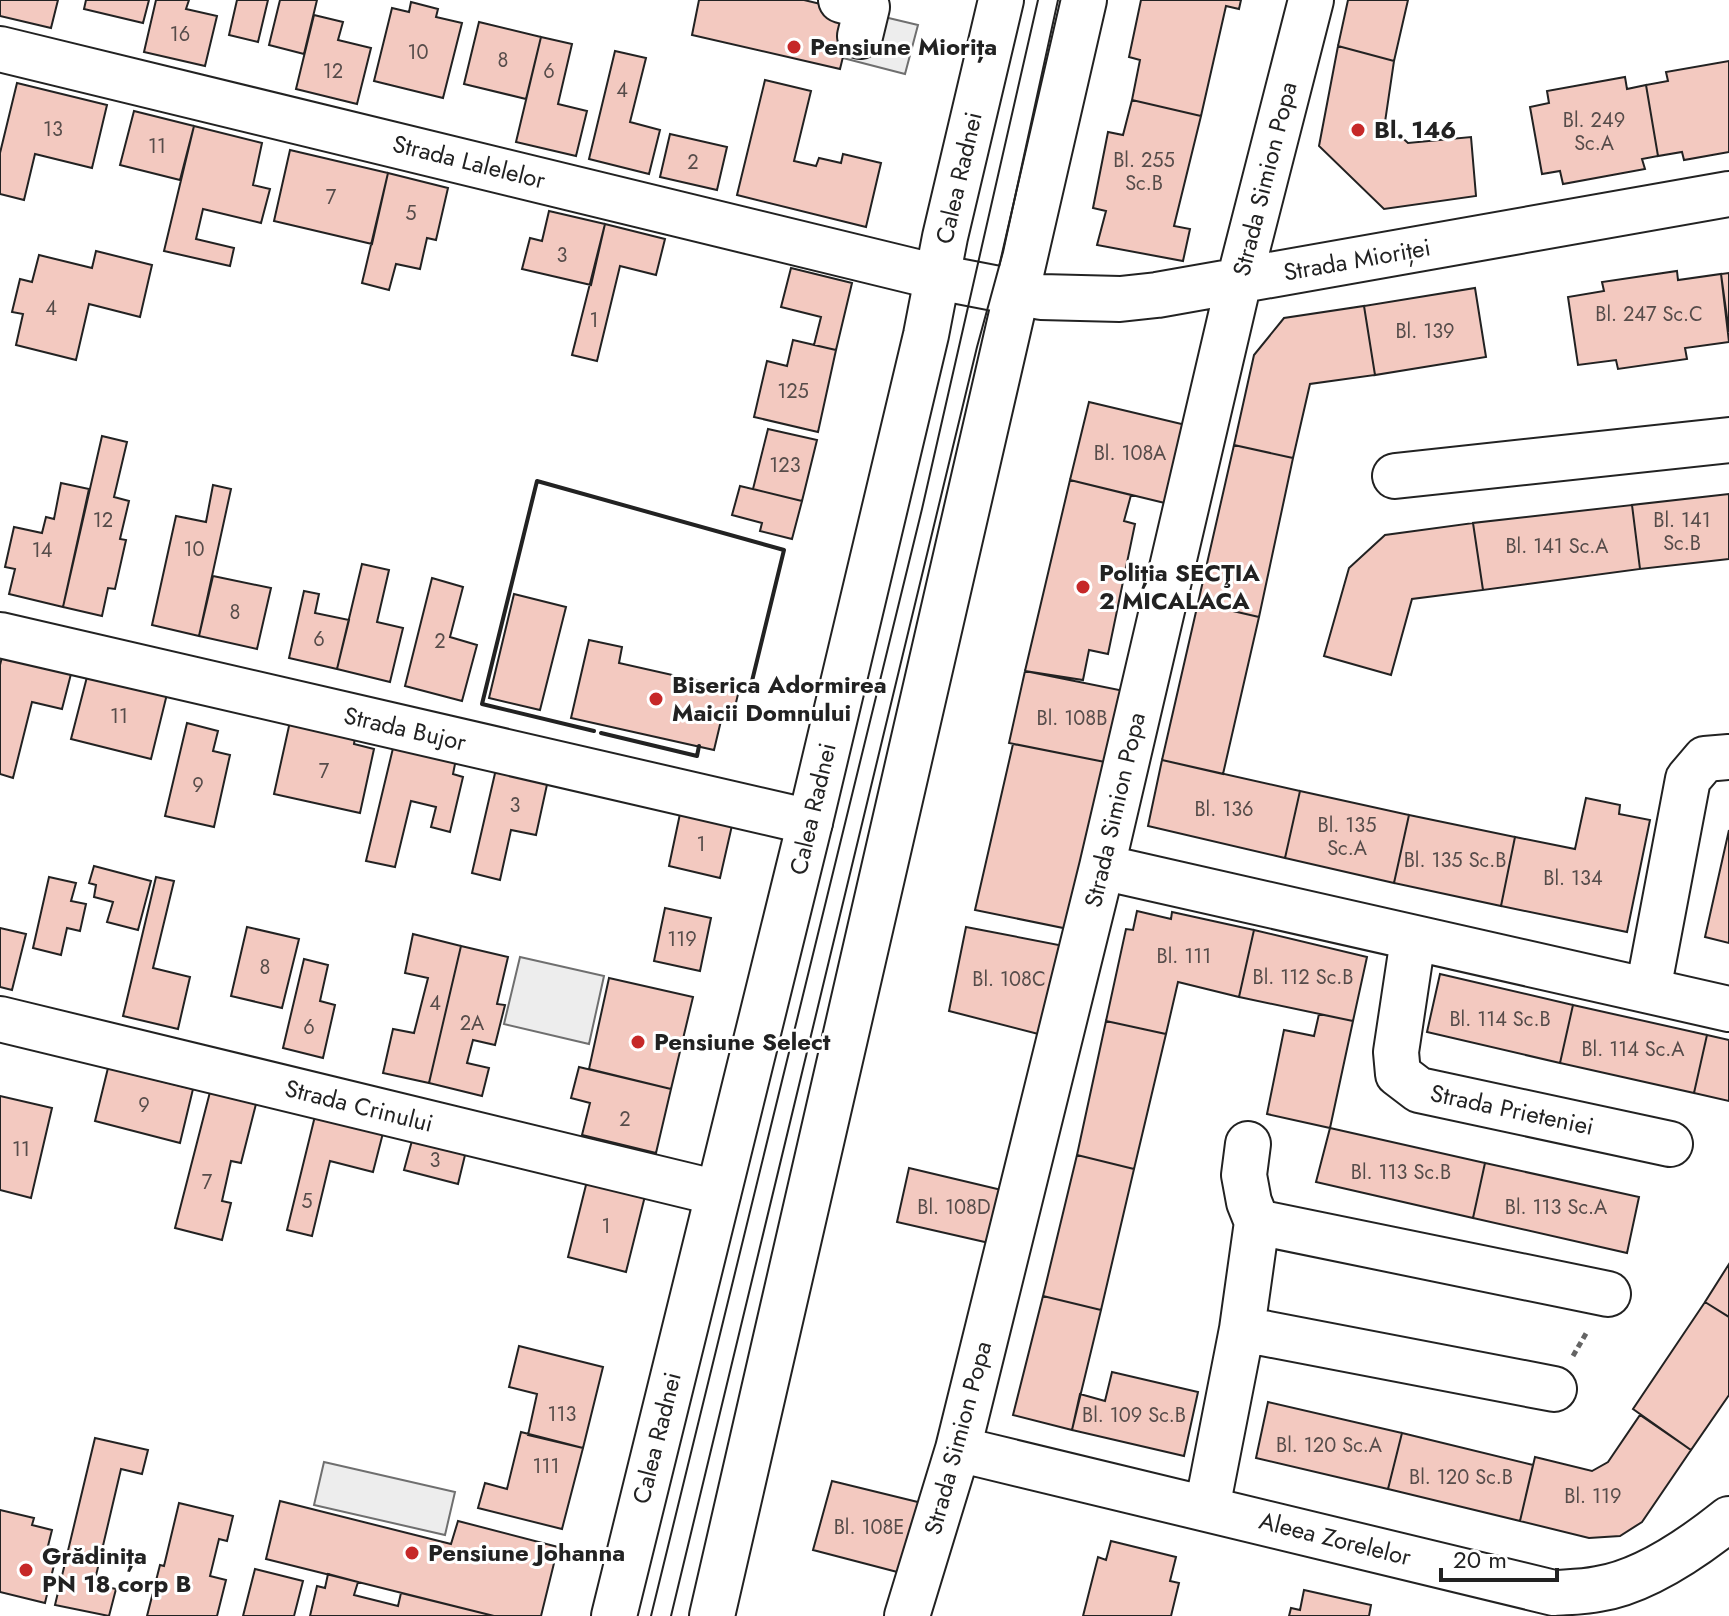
<svg xmlns="http://www.w3.org/2000/svg" width="1729" height="1616" viewBox="0 0 1729 1616" font-family="Jost,sans-serif">
  <style>
    .parking { fill: #ededed; stroke: #6f6f6f; stroke-width: 2 }
    .building { fill: #f3c9c0; stroke: #222; stroke-width: 2 }
    .lines { fill: none; stroke-linecap: round; stroke-linejoin: round }
    .minor-casing { stroke: #222; stroke-width: 48 }
    .major-casing { stroke: #222; stroke-width: 48 }
    .path { stroke: #646464; stroke-width: 5; stroke-dasharray: 6 4; stroke-linecap: butt }
    .minor { stroke: #fff; stroke-width: 44 }
    .major { stroke: #fff; stroke-width: 44 }
    .tram { stroke: #222; stroke-width: 2 }
    .wall { stroke: #222; stroke-width: 4 }
    .poi-dot { fill: #c62828; stroke: #fff; stroke-width: 3 }
    .labels { text-anchor: middle; stroke-width: 6; stroke-linejoin: round; paint-order: stroke }
    .number-label { font-size: 20px; fill: #564c4a }
    .poi-label { font-size: 24px; font-weight: bold; fill: #222; stroke: #fff; text-anchor: start }
    .street-label { font-size: 24px; fill: #222; stroke: #fff }
  </style>
  <rect width="100%" height="100%" fill="#fff"/>
  <!-- parking -->
  <path class="parking" d="M855,10L918,25L905,74L843,58Z
    M520,957L604,976L589,1044L504,1024Z
    M324,1462L455,1492L445,1535L314,1505Z"/>
  <!-- building -->
  <path class="building" d="M0,0H58L51,28L0,16Z
    M86,0H149L143,23L84,9Z
    M156,0H189L186,9L217,16L205,66L144,52Z
    M237,0H268L258,42L229,35Z
    M280,0H317L304,54L269,45Z
    M699,0H804L854,12L840,69L692,35Z
    M1141,0H1241L1239,9L1226,6L1201,116L1132,100L1140,60L1129,57Z
    M1348,0H1408L1394,61L1338,46Z
    M411,2L438,9L436,17L462,23L443,98L374,81L392,8L409,12Z
    M314,15L343,22L338,40L371,48L357,104L296,89Z
    M479,22L541,37L526,99L464,84Z
    M541,37L572,44L558,104L587,111L576,156L516,142Z
    M1338,46L1394,61L1385,122L1408,143L1471,137L1476,196L1384,209L1319,146Z
    M615,51L646,58L630,122L660,130L649,174L589,159Z
    M1729,61V152L1684,160L1682,152L1658,156L1646,85L1668,81L1666,72Z
    M1625,77L1627,89L1646,85L1658,156L1642,159L1645,169L1563,184L1560,171L1542,174L1530,107L1549,103L1547,91Z
    M765,80L811,91L794,161L816,166L819,158L841,163L843,154L881,163L866,227L737,195Z
    M17,83L107,105L92,168L35,154L24,200L0,194V153Z
    M1132,100L1201,116L1174,226L1190,229L1183,261L1097,245L1106,211L1093,208L1108,132L1123,135Z
    M134,111L194,126L180,180L120,165Z
    M194,126L262,143L253,185L270,189L261,223L203,209L196,239L234,248L230,266L164,251Z
    M670,134L727,147L717,190L660,177Z
    M290,150L388,173L372,244L274,221Z
    M388,173L448,188L436,240L427,238L420,269L396,264L389,290L362,283Z
    M549,211L605,224L591,285L522,269L530,238L542,241Z
    M605,224L665,239L656,275L620,266L597,361L572,355Z
    M96,251L152,265L140,317L89,304L76,360L16,345L23,314L12,312L20,279L32,282L39,255L92,268Z
    M791,268L852,283L836,350L814,345L821,317L781,307Z
    M1677,271L1678,280L1721,274L1729,342L1685,348L1687,359L1618,369L1616,360L1578,365L1568,297L1604,291L1602,282Z
    M1729,273V332L1721,274Z
    M1475,288L1486,357L1375,375L1364,306Z
    M1364,306L1375,375L1310,384L1293,458L1234,445L1254,355L1284,318Z
    M793,340L836,350L818,432L754,417L767,361L787,366Z
    M1089,402L1190,426L1173,505L1070,480Z
    M768,429L817,440L802,501L753,489Z
    M102,436L127,442L114,497L129,501L120,539L126,540L115,589L108,588L102,616L63,607Z
    M1234,445L1293,458L1259,617L1198,603Z
    M1070,480L1131,495L1124,521L1135,524L1108,654L1089,650L1083,680L1025,671Z
    M61,483L89,489L63,607L9,594L15,569L5,567L14,527L42,533L46,517L54,519Z
    M213,485L231,489L199,636L152,625L176,516L206,522Z
    M740,486L802,501L792,539L760,531L762,523L732,515Z
    M1729,494V559L1640,569L1632,505Z
    M1632,505L1640,569L1483,590L1473,523Z
    M1473,523L1483,590L1412,599L1391,675L1324,656L1349,568L1385,535Z
    M362,564L389,570L377,622L403,628L390,682L337,669Z
    M213,576L271,588L257,649L199,636Z
    M432,578L463,587L450,637L477,645L462,701L405,686Z
    M304,591L319,594L315,613L349,620L337,669L289,658Z
    M514,594L566,607L540,710L489,698Z
    M1198,603L1259,617L1223,774L1162,760Z
    M589,640L622,647L619,663L739,690L734,711L724,708L714,750L571,718Z
    M3,653L72,670L62,709L32,702L13,778L0,774V665Z
    M1025,671L1134,693L1120,765L1009,743Z
    M88,673L167,694L151,759L71,739Z
    M291,717L356,731L354,744L374,749L360,813L274,794Z
    M187,723L218,731L213,751L230,755L214,827L165,816Z
    M394,744L456,759L453,774L463,777L450,832L431,827L436,807L411,801L395,867L366,861Z
    M1013,744L1120,765L1078,931L975,910Z
    M1162,760L1300,791L1285,858L1148,826Z
    M496,769L548,780L536,835L511,830L500,880L472,873Z
    M1300,791L1409,815L1394,883L1285,858Z
    M1586,798L1620,805L1619,814L1650,820L1627,932L1501,906L1515,837L1575,849Z
    M681,809L733,821L720,878L669,866Z
    M1409,815L1515,837L1501,906L1394,883Z
    M1729,830V943L1705,937Z
    M94,866L151,881L138,930L107,922L113,902L94,897L96,885L89,883Z
    M49,877L76,883L71,901L86,904L80,931L67,928L61,955L33,948Z
    M156,877L174,881L153,968L190,977L178,1029L123,1016Z
    M665,908L711,918L700,971L654,961Z
    M1137,911L1171,919L1172,912L1254,930L1239,997L1178,982L1166,1034L1106,1021L1126,929L1133,930Z
    M247,927L299,939L282,1008L231,996Z
    M966,927L1069,947L1050,1037L949,1011Z
    M0,928L26,934L12,990L0,987Z
    M1254,930L1367,957L1353,1021L1239,997Z
    M413,934L461,946L429,1083L383,1073L393,1029L414,1033L428,978L405,973Z
    M461,946L508,957L497,1004L505,1005L495,1045L473,1040L467,1063L489,1068L482,1096L429,1083Z
    M304,959L328,965L320,1001L335,1005L323,1058L283,1048Z
    M1440,974L1573,1005L1560,1063L1427,1032Z
    M609,978L693,997L671,1089L589,1069Z
    M1573,1005L1707,1035L1694,1093L1560,1063Z
    M1319,1014L1353,1021L1330,1128L1267,1114L1284,1030L1314,1036Z
    M1106,1021L1166,1034L1134,1169L1077,1155Z
    M1707,1035L1729,1040V1101L1694,1093Z
    M579,1067L671,1089L656,1153L582,1135L590,1103L571,1098Z
    M108,1068L193,1089L180,1143L95,1121Z
    M210,1092L256,1104L241,1163L231,1161L222,1201L231,1203L222,1240L175,1228Z
    M0,1096L52,1108L31,1198L0,1190Z
    M315,1116L383,1133L373,1172L330,1161L312,1236L287,1230Z
    M1330,1128L1485,1163L1473,1218L1316,1182Z
    M413,1137L466,1151L458,1184L404,1170Z
    M1077,1155L1134,1169L1101,1310L1043,1296Z
    M1485,1163L1639,1197L1627,1253L1473,1218Z
    M909,1168L1010,1192L998,1245L897,1222Z
    M587,1181L645,1196L626,1272L568,1257Z
    M1729,1264V1317L1705,1302Z
    M1043,1296L1101,1310L1072,1430L1013,1415Z
    M1705,1302L1729,1317V1395L1691,1450L1633,1409Z
    M519,1346L603,1367L583,1448L528,1435L537,1394L509,1387Z
    M1112,1372L1198,1392L1184,1456L1072,1430L1080,1394L1105,1401Z
    M1268,1402L1402,1433L1388,1489L1256,1458Z
    M1640,1415L1691,1450L1642,1522L1620,1536L1589,1538L1520,1521L1535,1457L1592,1471L1608,1462Z
    M521,1432L583,1448L562,1529L478,1508L485,1483L507,1489Z
    M1402,1433L1533,1465L1520,1521L1388,1489Z
    M95,1438L148,1450L142,1474L121,1469L94,1584L116,1589L109,1616L55,1605Z
    M832,1481L926,1504L905,1574L813,1550Z
    M280,1501L451,1544L458,1521L558,1547L541,1616H494L266,1559Z
    M179,1503L233,1516L227,1541L219,1539L210,1576L226,1580L217,1616H147L160,1565L164,1566Z
    M0,1510L34,1518L32,1525L52,1530L48,1546L58,1548L45,1603L0,1592Z
    M1111,1541L1176,1557L1170,1581L1179,1583L1171,1616H1083L1098,1557L1106,1560Z
    M255,1569L303,1581L294,1616H243Z
    M328,1574L358,1582L354,1595L398,1606L401,1593L494,1616H310L317,1586L325,1588Z
    M1304,1590L1371,1605L1369,1616H1289L1291,1608L1300,1610Z"/>
  <g class="lines">
    <!-- minor casing -->
    <g class="minor-casing">
      <path id="minor" d="M841,0L867,7L860,36
        M0,49L937,277L1041,297L1120,299L1157,295L1729,194
        M1395,476L1729,440
        M0,635L810,822
        M1102,867L1729,1009
        M1413,939L1396,1052L1398,1074L1419,1090L1670,1144
        M1648,990L1688,779L1705,759L1729,757
        M0,1019L718,1193
        M1257,1222L1608,1294
        M1242,1329L1554,1389
        M958,1449L1554,1593C1569,1592 1584,1592 1598,1589C1644,1582 1694,1547 1729,1519
        M1207,1508L1242,1329L1257,1222L1249,1202L1244,1175L1248,1144
        M907,1616L958,1449L1102,867L1239,281L1311,0"/>
    </g>
    <!-- major casing -->
    <g class="major-casing">
      <path id="major" d="M614,1616L810,822L926,335L945,237L1001,0
        M712,1616L1084,0"/>
    </g>
    <!-- path -->
    <path class="path" d="M1573,1356L1588,1330"/>
    <!-- minor -->
    <use href="#minor" class="minor"/>
    <!-- major -->
    <use href="#major" class="major"/>
    <!-- tram -->
    <path class="tram" d="M651,1616L922,509L1038,0
      M671,1616L977,347L1003,252L1058,0"/>
    <!-- wall -->
    <path class="wall" d="M594,731L482,704L537,481L784,550L752,681L739,690
      M601,733L697,756L699,746"/>
  </g>
  <!-- markers -->
  <g class="poi-dot">
    <circle cx="794" cy="47" r="8"/>
    <circle cx="1358" cy="130" r="8"/>
    <circle cx="1083" cy="587" r="8"/>
    <circle cx="656" cy="699" r="8"/>
    <circle cx="638" cy="1042" r="8"/>
    <circle cx="412" cy="1553" r="8"/>
    <circle cx="26" cy="1570" r="8"/>
  </g>
  <g class="labels">
    <!-- number labels -->
    <g class="number-label">
      <text x="180" y="41">16</text>
      <text x="418" y="59">10</text>
      <text x="503" y="67">8</text>
      <text x="333" y="78">12</text>
      <text x="549" y="78">6</text>
      <text x="622" y="97">4</text>
      <text x="1594" y="127">Bl. 249<tspan x="1594" dy="23">Sc.A</tspan></text>
      <text x="53" y="136">13</text>
      <text x="157" y="153">11</text>
      <text x="1144" y="167">Bl. 255<tspan x="1144" dy="23">Sc.B</tspan></text>
      <text x="693" y="169">2</text>
      <text x="331" y="204">7</text>
      <text x="411" y="220">5</text>
      <text x="562" y="262">3</text>
      <text x="51" y="315">4</text>
      <text x="1649" y="321">Bl. 247 Sc.C</text>
      <text x="594" y="327">1</text>
      <text x="1425" y="338">Bl. 139</text>
      <text x="793" y="398">125</text>
      <text x="1130" y="460">Bl. 108A</text>
      <text x="785" y="472">123</text>
      <text x="103" y="527">12</text>
      <text x="1682" y="527">Bl. 141<tspan x="1682" dy="23">Sc.B</tspan></text>
      <text x="1557" y="553">Bl. 141 Sc.A</text>
      <text x="194" y="556">10</text>
      <text x="42" y="557">14</text>
      <text x="235" y="619">8</text>
      <text x="319" y="646">6</text>
      <text x="440" y="648">2</text>
      <text x="119" y="723">11</text>
      <text x="1072" y="725">Bl. 108B</text>
      <text x="324" y="778">7</text>
      <text x="198" y="792">9</text>
      <text x="515" y="812">3</text>
      <text x="1224" y="816">Bl. 136</text>
      <text x="1347" y="832">Bl. 135<tspan x="1347" dy="23">Sc.A</tspan></text>
      <text x="701" y="851">1</text>
      <text x="1455" y="867">Bl. 135 Sc.B</text>
      <text x="1573" y="885">Bl. 134</text>
      <text x="682" y="946">119</text>
      <text x="1184" y="963">Bl. 111</text>
      <text x="265" y="974">8</text>
      <text x="1303" y="984">Bl. 112 Sc.B</text>
      <text x="1009" y="986">Bl. 108C</text>
      <text x="435" y="1010">4</text>
      <text x="1500" y="1026">Bl. 114 Sc.B</text>
      <text x="472" y="1030">2A</text>
      <text x="309" y="1034">6</text>
      <text x="1633" y="1056">Bl. 114 Sc.A</text>
      <text x="144" y="1112">9</text>
      <text x="625" y="1126">2</text>
      <text x="21" y="1156">11</text>
      <text x="435" y="1167">3</text>
      <text x="1401" y="1179">Bl. 113 Sc.B</text>
      <text x="207" y="1189">7</text>
      <text x="307" y="1208">5</text>
      <text x="954" y="1214">Bl. 108D</text>
      <text x="1556" y="1214">Bl. 113 Sc.A</text>
      <text x="606" y="1233">1</text>
      <text x="562" y="1421">113</text>
      <text x="1134" y="1422">Bl. 109 Sc.B</text>
      <text x="1329" y="1452">Bl. 120 Sc.A</text>
      <text x="546" y="1473">111</text>
      <text x="1461" y="1484">Bl. 120 Sc.B</text>
      <text x="1593" y="1503">Bl. 119</text>
      <text x="869" y="1534">Bl. 108E</text>
    </g>
    <!-- poi labels -->
    <g class="poi-label">
      <text x="810" y="55">Pensiune Miorița</text>
      <text x="1374" y="138">Bl. 146</text>
      <text x="1099" y="581">Poliția SECŢIA<tspan x="1099" dy="28">2 MICALACA</tspan></text>
      <text x="672" y="693">Biserica Adormirea<tspan x="672" dy="28">Maicii Domnului</tspan></text>
      <text x="654" y="1050">Pensiune Select</text>
      <text x="428" y="1561">Pensiune Johanna</text>
      <text x="42" y="1564">Grădinița<tspan x="42" dy="28">PN 18 corp B</tspan></text>
    </g>
    <!-- street labels -->
    <g class="street-label">
      <text transform="translate(469 162) rotate(14)" y="8">Strada Lalelelor</text>
      <text transform="translate(959 178) rotate(-77)" y="8">Calea Radnei</text>
      <text transform="translate(1265 179) rotate(-76)" y="8">Strada Simion Popa</text>
      <text transform="translate(1357 260) rotate(-10)" y="8">Strada Mioriței</text>
      <text transform="translate(405 729) rotate(13)" y="8">Strada Bujor</text>
      <text transform="translate(813 809) rotate(-77)" y="8">Calea Radnei</text>
      <text transform="translate(1115 810) rotate(-77)" y="8">Strada Simion Popa</text>
      <text transform="translate(359 1106) rotate(14)" y="8">Strada Crinului</text>
      <text transform="translate(1512 1110) rotate(12)" y="8">Strada Prieteniei</text>
      <text transform="translate(657 1438) rotate(-76)" y="8">Calea Radnei</text>
      <text transform="translate(958 1438) rotate(-75)" y="8">Strada Simion Popa</text>
      <text transform="translate(1335 1539) rotate(14)" y="8">Aleea Zorelelor</text>
    </g>
  </g>
  <!-- scale -->
  <path d="M1441 1568v12h116v-12" fill="none" stroke="#222222" stroke-width="4"/>
  <text x="1453" y="1568" font-size="24" fill="#222222" stroke="#ffffff" stroke-width="6" paint-order="stroke">20 m</text>
</svg>
